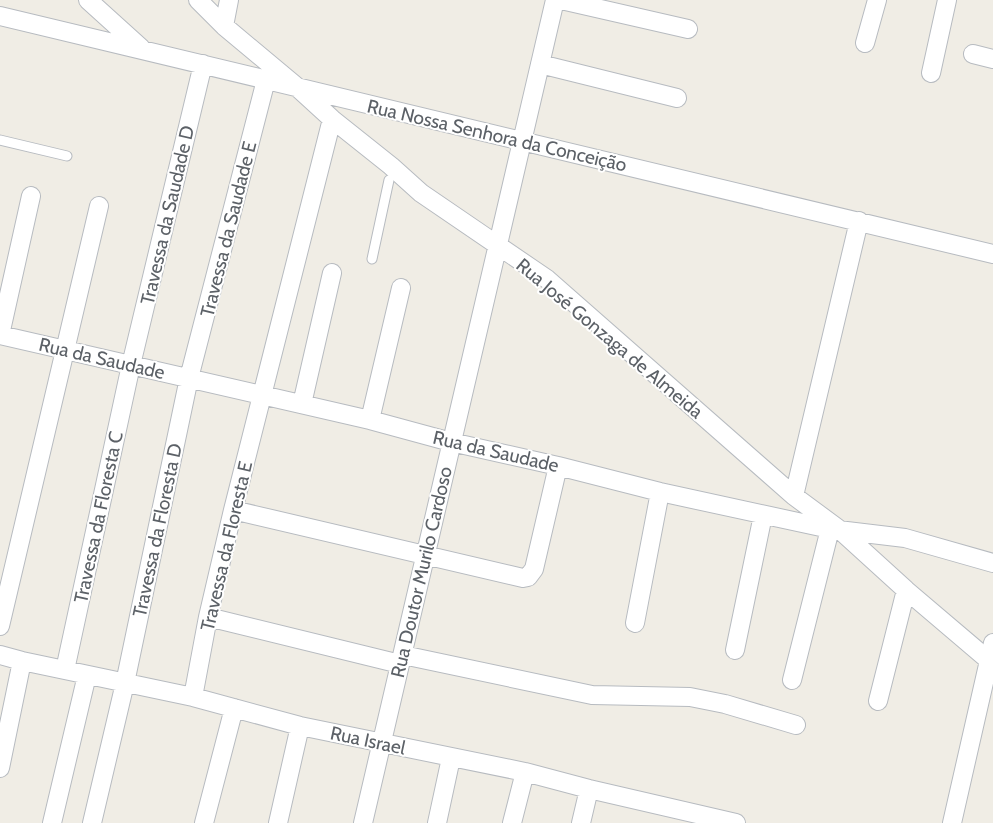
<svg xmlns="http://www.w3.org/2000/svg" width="993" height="823" viewBox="0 0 993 823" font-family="Cabin,sans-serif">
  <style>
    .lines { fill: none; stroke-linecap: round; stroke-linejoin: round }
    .service-casing { stroke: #b7bbc0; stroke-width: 11 }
    .minor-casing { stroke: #b7bbc0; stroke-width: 20 }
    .service { stroke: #fff; stroke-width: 9 }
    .minor { stroke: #fff; stroke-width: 18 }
    .labels { text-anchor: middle; stroke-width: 4; stroke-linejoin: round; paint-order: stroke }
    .street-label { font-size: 19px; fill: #5c6167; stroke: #fff }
  </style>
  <rect width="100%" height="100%" fill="#f0ede5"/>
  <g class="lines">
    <!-- service casing -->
    <g class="service-casing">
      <path id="service" d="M0,140L67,156
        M372,259L389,180"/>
    </g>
    <!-- minor casing -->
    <g class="minor-casing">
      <path id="minor" d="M88,0L141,48
        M198,0L224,26L297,87L332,119L391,166L421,193L547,279L794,496L840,530L906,590L993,664
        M561,0L688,29
        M0,16L993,254
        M224,26L229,0
        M865,43L877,0
        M973,54L993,59
        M540,64L677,98
        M931,73L947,0
        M0,335L370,420L451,442L558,466L660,492L830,529L905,538L993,563
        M0,335L31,196
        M302,404L332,273
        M370,420L401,288
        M794,496L859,221
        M233,510L523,578L528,577L534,569L558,466
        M208,617L400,664
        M635,623L660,492
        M0,626L99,206
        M735,650L763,515
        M0,655L22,661L193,697L300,726L525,772L589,789L736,823
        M403,655L592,695L690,697L725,704L796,725
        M65,670L131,365L203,64
        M792,680L830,529
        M193,697L208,617L233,510L332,119
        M878,701L906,590
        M0,768L22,661
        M52,823L87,675
        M92,823L125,683L189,378L266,80
        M204,823L234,708
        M278,823L300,726
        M363,823L555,0
        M437,823L451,758
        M512,823L525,772
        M581,823L589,789
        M952,823L993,643"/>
    </g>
    <!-- service -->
    <use href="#service" class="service"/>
    <!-- minor -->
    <use href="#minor" class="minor"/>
  </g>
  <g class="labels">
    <!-- street labels -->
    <g class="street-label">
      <text transform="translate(497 135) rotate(13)" y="7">Rua Nossa Senhora da Conceição</text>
      <text transform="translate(167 215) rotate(-77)" y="7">Travessa da Saudade D</text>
      <text transform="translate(228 229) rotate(-76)" y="7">Travessa da Saudade E</text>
      <text transform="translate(610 338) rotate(40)" y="7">Rua José Gonzaga de Almeida</text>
      <text transform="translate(102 358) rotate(13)" y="7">Rua da Saudade</text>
      <text transform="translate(496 451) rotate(13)" y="7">Rua da Saudade</text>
      <text transform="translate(98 517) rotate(-78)" y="7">Travessa da Floresta C</text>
      <text transform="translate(157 530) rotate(-78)" y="7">Travessa da Floresta D</text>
      <text transform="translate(226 546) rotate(-77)" y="7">Travessa da Floresta E</text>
      <text transform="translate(421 572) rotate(-77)" y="7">Rua Doutor Murilo Cardoso</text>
      <text transform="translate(368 740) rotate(12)" y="7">Rua Israel</text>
    </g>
  </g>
</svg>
